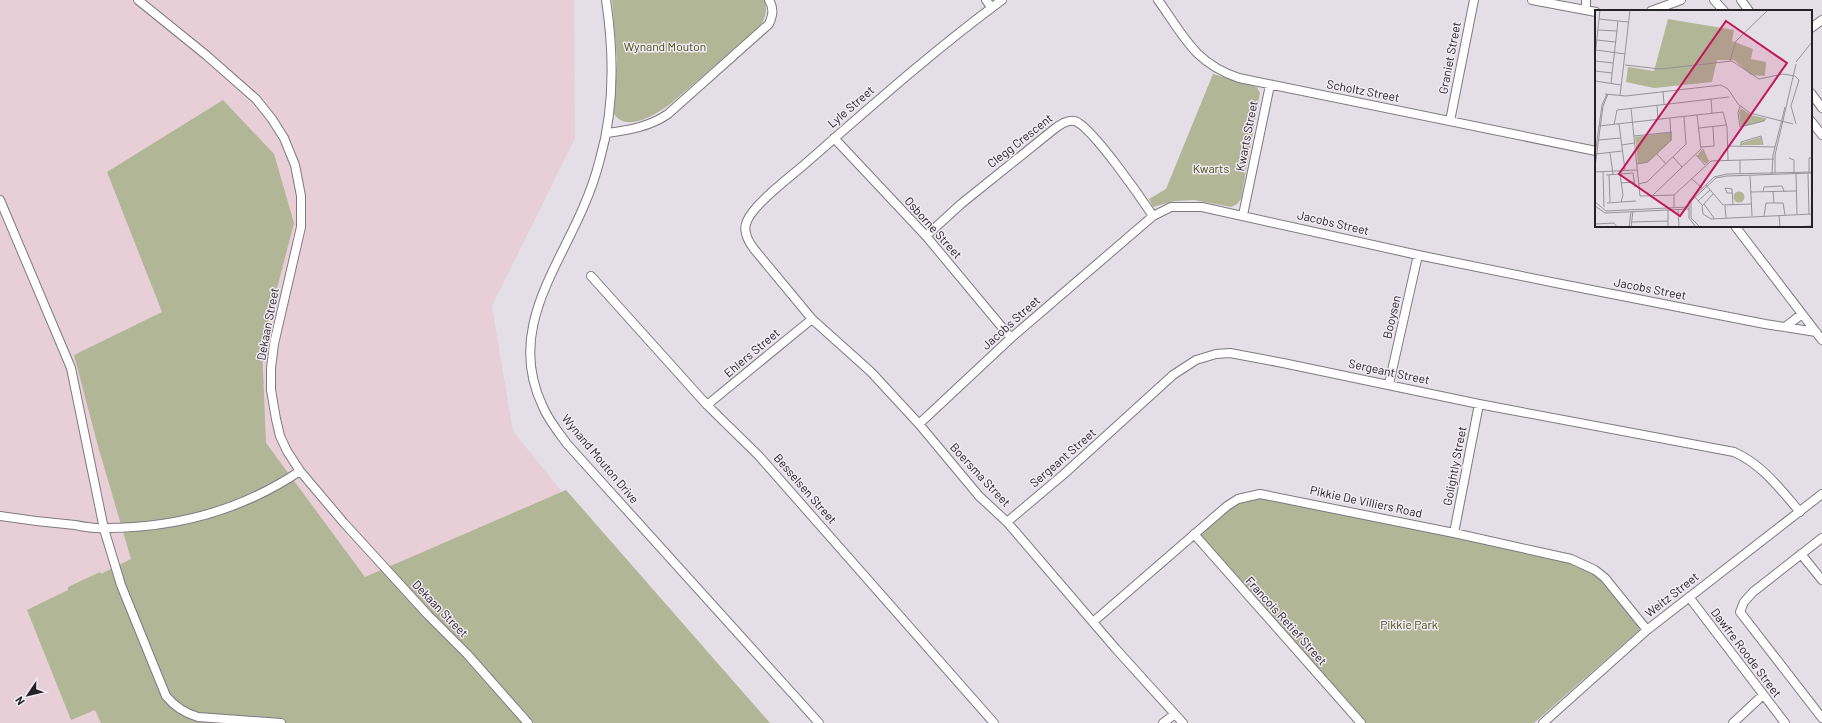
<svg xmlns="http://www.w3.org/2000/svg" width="1822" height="723" viewBox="0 0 1822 723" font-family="Barlow,sans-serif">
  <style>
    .education { fill: #e8cfd7 }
    .green { fill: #b0b696 }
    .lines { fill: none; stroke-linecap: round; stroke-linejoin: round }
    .minor-casing { stroke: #7f7982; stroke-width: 10 }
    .minor { stroke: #fff; stroke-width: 8 }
    .labels { text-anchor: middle; stroke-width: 3; stroke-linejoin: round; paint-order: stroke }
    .park-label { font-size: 12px; fill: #464d12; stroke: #f1ebf4 }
    .street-label { font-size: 12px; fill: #252226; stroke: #f1ebf4 }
    .inset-road { fill: none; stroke: #98939a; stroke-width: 1 }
    .view { fill: #c2185b; fill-opacity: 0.15; stroke: #c2185b; stroke-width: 2 }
    .inset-edge { fill: none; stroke: #252226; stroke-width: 2 }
  </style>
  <rect width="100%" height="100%" fill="#e4dee7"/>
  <!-- education -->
  <path class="education" d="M0,0H574L575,138L492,306L513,431L558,487L768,723H0Z"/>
  <!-- green -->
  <path class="green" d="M612,0H765C767,11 766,18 759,28L669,105C656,114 627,133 614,114L617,59Z
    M1213,74L1257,87L1260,93L1241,199L1237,204L1231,207L1194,200L1175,201L1153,207L1149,199L1166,189Z
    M223,100L274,154L294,223L262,346L266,443L365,577L566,490L770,723H101L95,710L71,720L27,610L68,590V587L100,572L101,574L131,559L98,446L74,355L162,312L107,172Z
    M1255,494L1571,560L1603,577L1644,626L1534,723H1365L1282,632L1196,534L1223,505Z"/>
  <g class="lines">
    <!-- minor casing -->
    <g class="minor-casing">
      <path id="minor" d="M138,0L206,55L256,99L272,119L284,138L295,165L301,196V227L274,344L271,368V390L276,419L280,436L287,451L300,471L344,523L428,615L467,654L528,723
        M606,0C614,53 615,107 600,159C596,175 590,192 583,208C555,273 507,333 543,407C549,421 559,433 568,445L819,723
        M986,0L991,7
        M1002,0C933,51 869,108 805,164C790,177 754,204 747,221C742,231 748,241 754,249L812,319L871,372L919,424L979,496L1007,522L1116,649L1183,723
        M1158,0C1184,36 1194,63 1239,78L1596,151
        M1532,0L1596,12
        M1586,0V10
        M1714,0L1724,11
        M1741,0L1749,11
        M1651,11L1681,0
        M1811,28L1822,20
        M1811,93L1822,108
        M1450,121L1474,0
        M1811,121L1822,135
        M607,133C629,130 649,127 668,114L769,24C773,15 774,8 769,0
        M834,138L926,236L1011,338
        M0,200L71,368L104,529L121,585L166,696C175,707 184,713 198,717L281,723
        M1243,215L1270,85
        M1735,226L1822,340
        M926,236L961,204L1053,130C1059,125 1067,119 1075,121C1092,127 1141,198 1153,216
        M591,276L707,405L759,456L994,723
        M1785,327L1802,314
        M1389,384L1418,255
        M707,405L812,319
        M919,424L1011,338L1153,216L1171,207H1202L1418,255L1556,283L1765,324L1816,332
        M0,516C25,520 50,523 75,525C85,527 96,529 105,528C176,528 242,510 300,471
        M1007,522L1064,474L1173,375L1196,360L1216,354L1230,353L1283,363L1479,404L1734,452C1763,465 1780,489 1800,512
        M1454,533L1479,404
        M1194,534L1361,723
        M1822,538L1753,592L1744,602L1740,612L1822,718
        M1801,554L1822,580
        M1689,597L1785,723
        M1093,622L1227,506L1238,499L1260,494L1454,533L1571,559L1595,570L1605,578L1647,630
        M1163,723L1175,714
        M1543,723L1647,630L1822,494
        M1733,723L1763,695"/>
    </g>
    <!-- minor -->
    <use href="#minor" class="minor"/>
  </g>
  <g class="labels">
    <!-- park labels -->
    <g class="park-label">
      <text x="665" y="51">Wynand Mouton</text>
      <text x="1211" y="173">Kwarts</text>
      <text x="1409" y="629">Pikkie Park</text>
    </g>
    <!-- street labels -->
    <g class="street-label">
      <text transform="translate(1450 58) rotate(-79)" y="4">Graniet Street</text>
      <text transform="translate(1363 91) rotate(11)" y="4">Scholtz Street</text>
      <text transform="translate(851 107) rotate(-41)" y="4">Lyle Street</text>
      <text transform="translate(1247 136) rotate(-79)" y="4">Kwarts Street</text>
      <text transform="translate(1020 141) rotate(-38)" y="4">Clegg Crescent</text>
      <text transform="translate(1333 223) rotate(13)" y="4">Jacobs Street</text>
      <text transform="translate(933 228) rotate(48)" y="4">Osborne Street</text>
      <text transform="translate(1650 289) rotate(11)" y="4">Jacobs Street</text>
      <text transform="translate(1392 317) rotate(-77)" y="4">Booysen</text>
      <text transform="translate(1011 323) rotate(-42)" y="4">Jacobs Street</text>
      <text transform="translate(268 324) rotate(-79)" y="4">Dekaan Street</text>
      <text transform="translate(752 353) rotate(-40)" y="4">Ehlers Street</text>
      <text transform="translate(1389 372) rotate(12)" y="4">Sergeant Street</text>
      <text transform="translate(1063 458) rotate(-41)" y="4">Sergeant Street</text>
      <text transform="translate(600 459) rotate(50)" y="4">Wynand Mouton Drive</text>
      <text transform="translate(1455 466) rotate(-79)" y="4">Golightly Street</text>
      <text transform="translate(980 475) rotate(47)" y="4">Boersma Street</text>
      <text transform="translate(805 489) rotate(49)" y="4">Besselsen Street</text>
      <text transform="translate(1366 502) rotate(12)" y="4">Pikkie De Villiers Road</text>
      <text transform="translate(1672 595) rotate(-38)" y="4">Weitz Street</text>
      <text transform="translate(440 609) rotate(46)" y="4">Dekaan Street</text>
      <text transform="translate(1286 621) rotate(48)" y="4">Francois Retief Street</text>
      <text transform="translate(1746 653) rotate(53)" y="4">Dawfre Roode Street</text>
    </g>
  </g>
  <!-- overview -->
  <g transform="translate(1595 10)">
    <rect width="217" height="217" fill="#e4dee7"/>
    <path d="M73,9L139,20L137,31L158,39L156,49L171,52L170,66L156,65L139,50H122L117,72L59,78L31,72L33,57L59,61ZM146,98L156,105L170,108L169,111L146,117L144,103ZM77,122V130L53,152L43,154L40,127ZM166,127L167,135H146V133ZM108,138L114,151L111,154L102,146ZM138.5 187a5.5 5.5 0 1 1 11 0a5.5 5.5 0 1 1-11 0Z" fill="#b0b696"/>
    <path class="inset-road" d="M4,9L33,12M3,20L22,21M2,30L20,32M1,40L30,44M0,46L5,0M0,51L18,53M135,51L141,31L173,0M201,52L217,32M30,55L65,59L137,51L164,69L188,64L200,66L204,70L196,96L201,114M0,61L17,63M0,71L26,75M16,73L23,11M68,81L69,94M10,84L31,86L126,75L133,79L143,94L155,103L198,114M25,86L35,0M116,89L117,103M62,96L63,110M145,96L143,103L145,117L169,111L171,108M36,98L45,186L79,185L116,151L179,149M24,114L30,160M19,115L22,100L134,87M4,116L128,102L132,117L133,150M104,118L131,115M39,126L77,122M3,130L26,128M27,135L39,133M133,136L180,137M146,136V132L166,126L168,135M106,137L119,136L118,117M15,143L18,164M1,144L27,141M62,144L71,154M0,145L7,95L12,84M101,145L110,155M78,147L87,157M194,148L199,150V163M145,150V164M42,154L53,152L76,130L75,109M0,157L8,96L13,84M8,161L9,197M0,162L42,160M214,162V148H217M180,163V145L201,54M201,163L202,204M213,163L214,204M25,164L28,185L26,192L41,191M177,164L178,145L190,97M11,165L38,163L40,177M14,165L15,192M155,165L157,206M96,168L107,178M26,173L40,172M43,174L52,172L91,134L89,107M111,175L128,195L156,194M168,181L169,177L187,176L189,181M178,181L179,193M156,182L201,181M137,183H132L130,178L137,179L138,195M118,184L107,196L108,204L116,209L217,204M58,185L106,139L102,105M79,185V198M99,186L107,195M103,191L115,180M0,192L11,201L93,197M12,193L26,192M109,194L119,208M0,196L10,203L94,199M130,196L131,208M73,200V217M83,200L84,217M184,205L185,217M169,206L171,193H188L190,205M36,212L73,211M0,214L19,213L22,217M34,217L36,202M36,217L38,201M101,217L94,208V191L119,167L132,164L217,162M105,217L96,208V191L121,168L132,166L217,163M199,217L217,216"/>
    <path class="view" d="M131,11L192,53L85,206L24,164Z"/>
    <rect width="217" height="217" class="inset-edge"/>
  </g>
  <!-- north arrow -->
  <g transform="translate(28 695) rotate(235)" stroke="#f1ebf4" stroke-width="3" paint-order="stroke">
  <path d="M0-3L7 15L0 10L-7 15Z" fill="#252226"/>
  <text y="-6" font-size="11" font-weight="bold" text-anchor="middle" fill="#252226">N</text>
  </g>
</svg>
